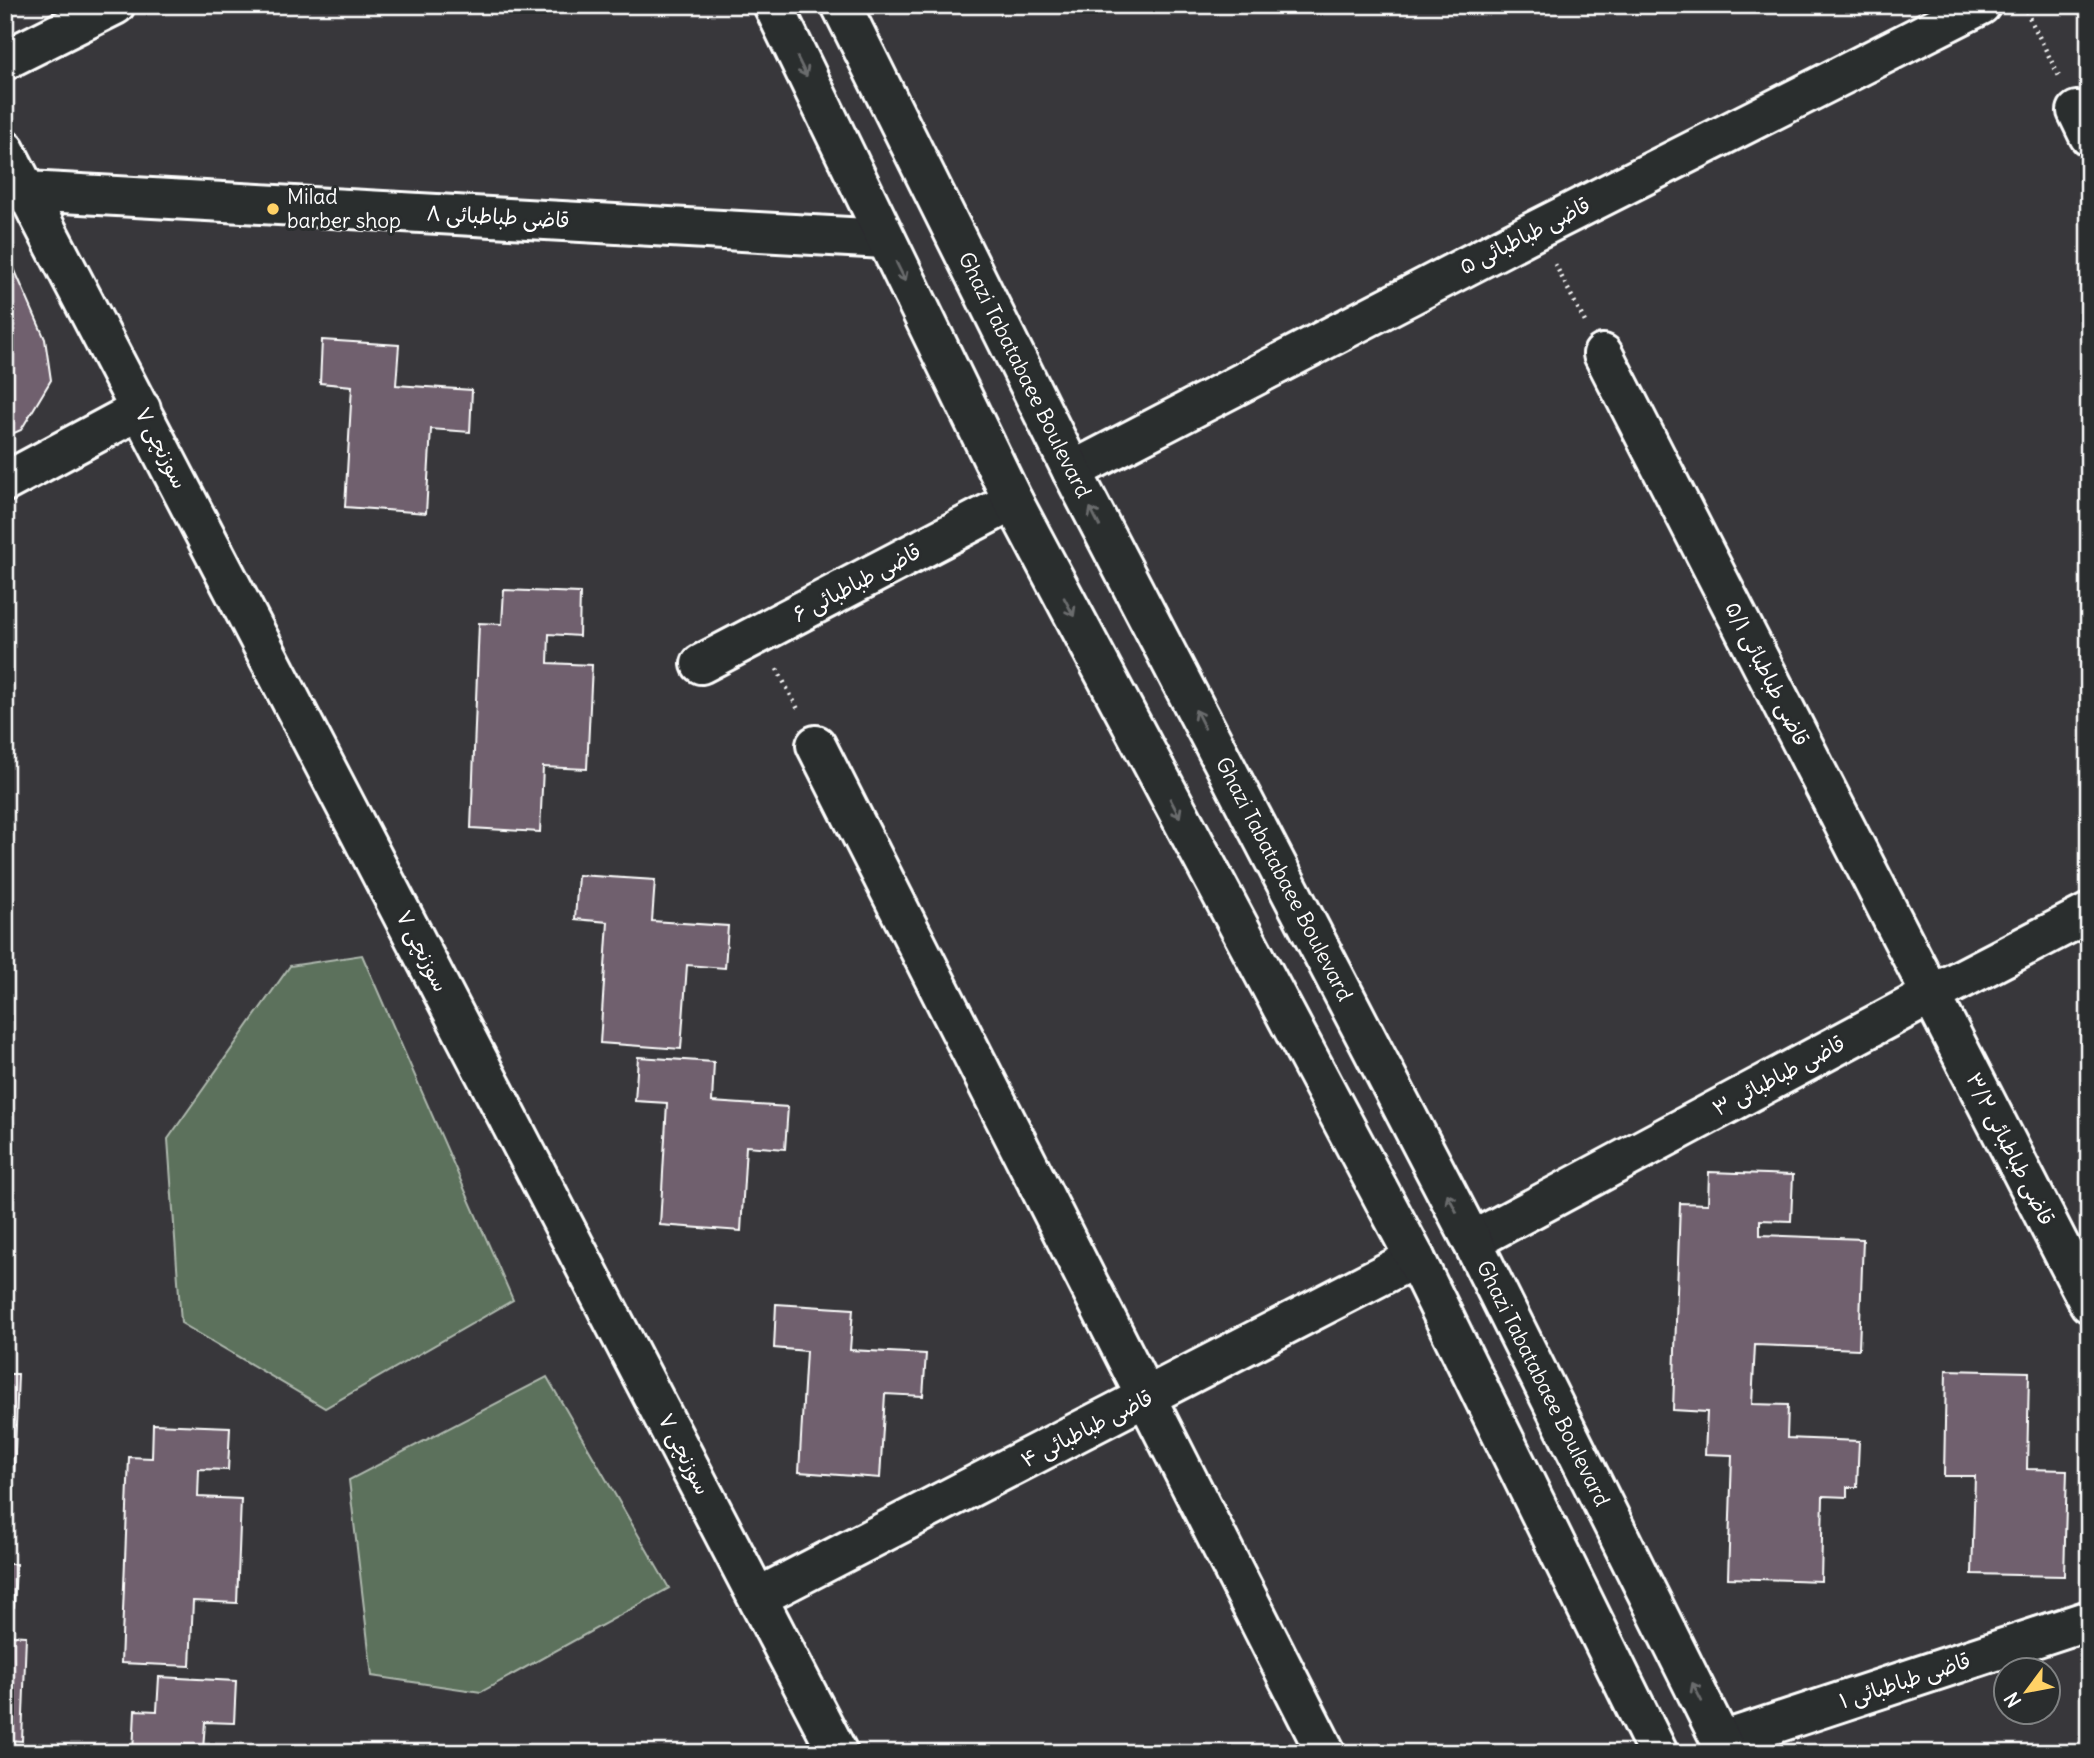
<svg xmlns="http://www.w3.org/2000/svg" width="2094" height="1758" viewBox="0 0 2094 1758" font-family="Delius,'Playpen Sans Arabic',sans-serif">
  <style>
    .green { fill: #5c715c; stroke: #aeb8ae; stroke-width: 2 }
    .building { fill: #70616e; stroke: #fff; stroke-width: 2 }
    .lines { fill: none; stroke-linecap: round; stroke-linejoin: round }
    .minor-casing { stroke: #fff; stroke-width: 44 }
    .secondary-casing { stroke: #fff; stroke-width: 44 }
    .path { stroke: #fff; stroke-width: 4.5; stroke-dasharray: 2 5; stroke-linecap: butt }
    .minor { stroke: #2a2d2e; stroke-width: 38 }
    .secondary { stroke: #2a2d2e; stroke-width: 38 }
    .oneway { stroke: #6a6c6d }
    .poi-dot { fill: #ffd166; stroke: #2a2d2e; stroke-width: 2.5 }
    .labels { text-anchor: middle; stroke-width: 6; stroke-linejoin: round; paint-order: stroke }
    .poi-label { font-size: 21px; fill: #fff; stroke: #2a2d2e; text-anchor: start }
    .street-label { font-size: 21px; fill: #fff; stroke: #2a2d2e }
  </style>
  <rect width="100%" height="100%" fill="#38373b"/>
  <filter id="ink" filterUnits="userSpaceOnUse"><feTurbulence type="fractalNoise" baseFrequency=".0143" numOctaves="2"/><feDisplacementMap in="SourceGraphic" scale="14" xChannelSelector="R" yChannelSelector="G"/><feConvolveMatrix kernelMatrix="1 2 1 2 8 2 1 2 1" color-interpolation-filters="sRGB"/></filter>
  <g filter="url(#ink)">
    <!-- green -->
    <path class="green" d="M362,955L513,1300L325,1408L181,1323L168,1139L290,966Z
      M547,1377L669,1588L481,1692L372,1676L349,1480Z"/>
    <!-- building -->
    <path class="building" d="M5,248L45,339L51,380L21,430L5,437Z
      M322,340L399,345L396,385L472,390L470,432L431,429L426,513L345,507L352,386L320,383Z
      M504,590L580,593L579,636L549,634L548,663L592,665L587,769L543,767L540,832L471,828L479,623L502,624Z
      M578,875L655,880L652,921L728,926L725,968L687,965L681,1049L600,1043L608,922L575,919Z
      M638,1057L714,1062L712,1102L788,1107L785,1149L746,1146L741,1231L660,1225L667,1103L635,1101Z
      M1709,1172L1793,1175L1791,1221L1760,1220V1235L1863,1239L1859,1349L1755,1345L1752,1404L1788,1405L1787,1438L1859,1441L1857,1487H1847V1497L1823,1496L1821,1581L1728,1578L1732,1455L1705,1454L1707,1412L1673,1410L1680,1203L1708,1204Z
      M776,1304L853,1309L850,1350L926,1354L923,1396L885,1394L880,1478L799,1472L806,1351L774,1348Z
      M1946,1370L2029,1372L2027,1469L2067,1470L2064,1576L1972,1574L1975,1476H1944Z
      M5,1374H18L14,1478H5Z
      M153,1424L230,1427L228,1470L199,1469L198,1497L241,1499L237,1603L193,1601L190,1666L121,1663L129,1457L152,1458Z
      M5,1564H16L14,1607H5Z
      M5,1635L26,1636L22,1741L5,1740Z
      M159,1677L236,1681L234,1723L205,1722L203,1750L247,1753H133L135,1710L157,1711Z"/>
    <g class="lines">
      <!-- minor casing -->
      <g class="minor-casing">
        <path id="minor" d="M5,60L115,5
          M2077,111L2089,136
          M5,150L838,1753
          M27,191L885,239
          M1603,354L2089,1303
          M1072,471L1536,230L1981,5
          M5,482L141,409
          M701,664L1013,501
          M816,745L1326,1753
          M1472,1241L1931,995L2089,913
          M758,1597L1415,1258
          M1722,1741L2089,1620"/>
      </g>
      <!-- secondary casing -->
      <g class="secondary-casing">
        <g id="secondary">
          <path d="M773,5L1013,501L1415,1258L1658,1753"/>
          <path id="s1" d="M841,5L1072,471L1472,1241L1727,1753"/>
        </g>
      </g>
      <!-- path -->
      <path class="path" d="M2023,5L2059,76
        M1555,264L1585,322
        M777,669L799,711"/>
      <!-- minor -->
      <use href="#minor" class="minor"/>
      <!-- secondary -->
      <use href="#secondary" class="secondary"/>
    </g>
    <!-- one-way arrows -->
    <defs><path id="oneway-shaft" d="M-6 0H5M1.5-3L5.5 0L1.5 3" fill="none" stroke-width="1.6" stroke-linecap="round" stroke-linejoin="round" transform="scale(1.75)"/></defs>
    <g class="oneway">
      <use href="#oneway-shaft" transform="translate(802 67) rotate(64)"/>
      <use href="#oneway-shaft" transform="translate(901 272) rotate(64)"/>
      <use href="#oneway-shaft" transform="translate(1095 517) rotate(-117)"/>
      <use href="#oneway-shaft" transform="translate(1069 607) rotate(62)"/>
      <use href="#oneway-shaft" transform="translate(1200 719) rotate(-117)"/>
      <use href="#oneway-shaft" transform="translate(1175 808) rotate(62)"/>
      <use href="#oneway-shaft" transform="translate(1452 1203) rotate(-117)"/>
      <use href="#oneway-shaft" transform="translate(1697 1692) rotate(-117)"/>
    </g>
  </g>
  <!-- markers -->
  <circle class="poi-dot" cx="273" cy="209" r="7"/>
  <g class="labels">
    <!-- poi labels -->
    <g class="poi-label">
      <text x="287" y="204">Milad<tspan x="287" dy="24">barber shop</tspan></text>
    </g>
    <!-- street labels -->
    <g class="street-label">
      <text transform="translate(498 217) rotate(3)" y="7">قاضی طباطبائی ۸</text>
      <text transform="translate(1525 236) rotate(-27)" y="7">قاضی طباطبائی ۵</text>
      <text dy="7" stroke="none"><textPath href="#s1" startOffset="413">Ghazi Tabatabaee Boulevard</textPath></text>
      <text transform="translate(161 448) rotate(63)" y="7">سوزنچی ۷</text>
      <text transform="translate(857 583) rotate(-28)" y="7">قاضی طباطبائی ۶</text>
      <text transform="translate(1767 674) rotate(63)" y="7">قاضی طباطبائی ۵/۱</text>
      <text dy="7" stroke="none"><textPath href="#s1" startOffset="980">Ghazi Tabatabaee Boulevard</textPath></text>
      <text transform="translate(422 951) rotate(63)" y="7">سوزنچی ۷</text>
      <text transform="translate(1779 1076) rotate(-28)" y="7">قاضی طباطبائی ۳</text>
      <text transform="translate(2010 1149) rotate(63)" y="7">قاضی طباطبائی ۳/۲</text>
      <text dy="7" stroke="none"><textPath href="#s1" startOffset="1547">Ghazi Tabatabaee Boulevard</textPath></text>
      <text transform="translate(1087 1429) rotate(-27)" y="7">قاضی طباطبائی ۴</text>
      <text transform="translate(684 1454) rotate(63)" y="7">سوزنچی ۷</text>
      <text transform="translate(1905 1681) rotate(-18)" y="7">قاضی طباطبائی ۱</text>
    </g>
  </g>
  <!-- margin -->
  <rect width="2094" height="1758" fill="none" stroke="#2a2d2e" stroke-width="28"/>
  <rect x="14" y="14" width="2066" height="1730" fill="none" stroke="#fff" stroke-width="2.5" filter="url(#ink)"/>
  <!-- north arrow -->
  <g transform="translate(2027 1691) rotate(238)"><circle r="33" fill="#2a2d2e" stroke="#7f8182" stroke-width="2"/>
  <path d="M0-5L12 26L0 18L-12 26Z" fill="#ffd166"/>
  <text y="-10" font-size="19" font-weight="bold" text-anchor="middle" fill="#ffffff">N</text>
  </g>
</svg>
